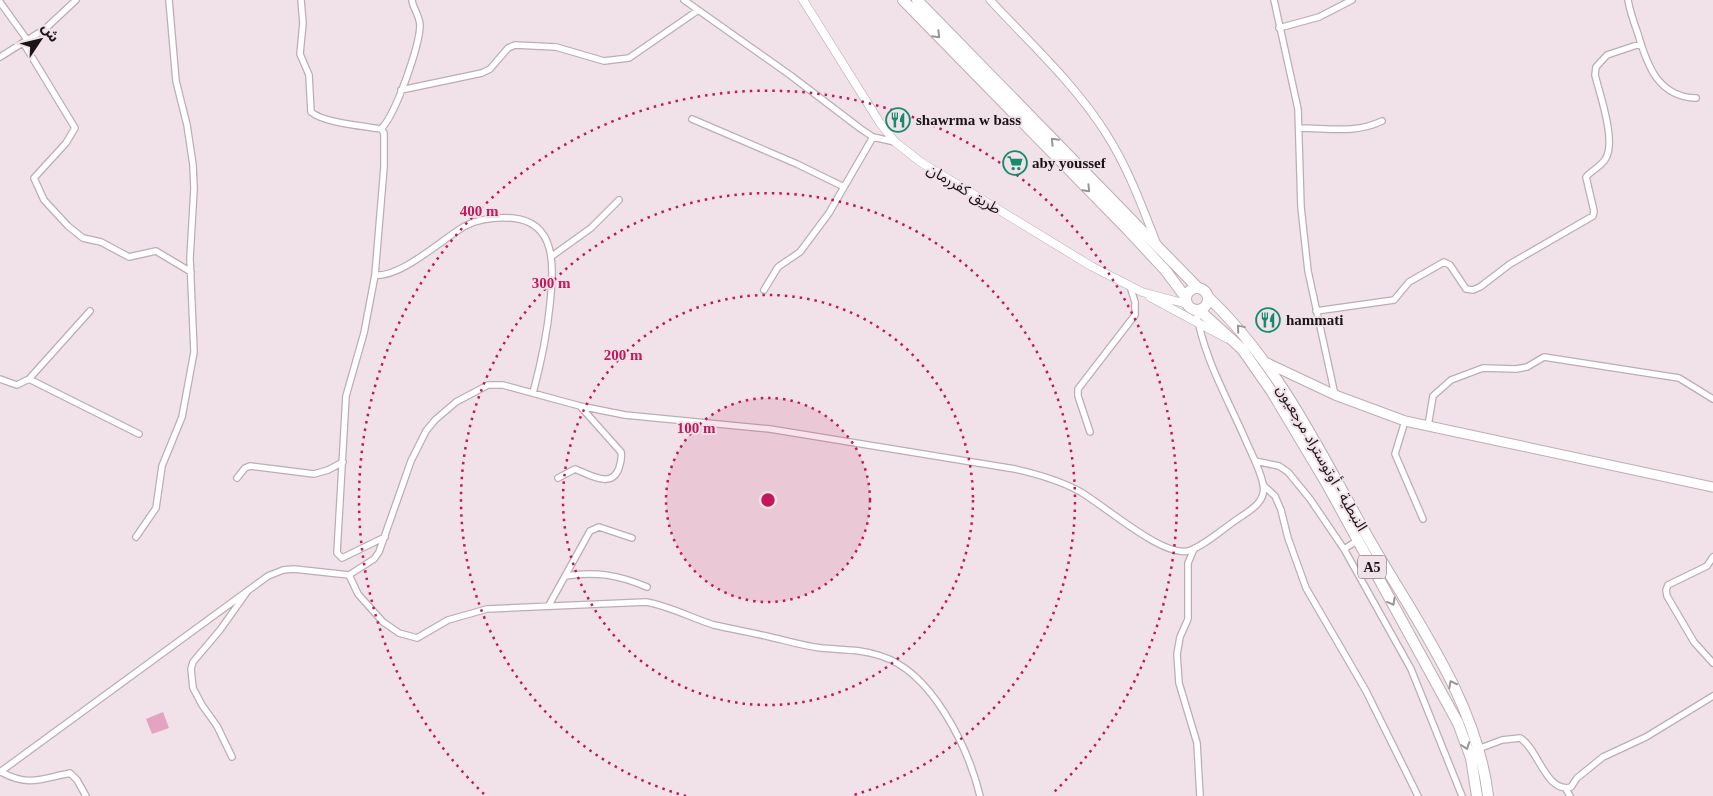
<svg xmlns="http://www.w3.org/2000/svg" width="1713" height="796" viewBox="0 0 1713 796" font-family="'Times New Roman','Noto Sans Arabic',serif">
  <style>
    .green { fill: #e3a3c1 }
    .lines { fill: none; stroke-linecap: round; stroke-linejoin: round }
    .minor-casing { stroke: #bcadb3; stroke-width: 8 }
    .tertiary-casing { stroke: #bcadb3; stroke-width: 9 }
    .secondary-casing { stroke: #bcadb3; stroke-width: 9 }
    .primary-casing { stroke: #bcadb3; stroke-width: 11 }
    .trunk-casing { stroke: #bcadb3; stroke-width: 12 }
    .minor { stroke: #fff; stroke-width: 5.5 }
    .tertiary { stroke: #fff; stroke-width: 7 }
    .secondary { stroke: #fff; stroke-width: 8 }
    .primary { stroke: #fff; stroke-width: 9 }
    .trunk { stroke: #fff; stroke-width: 10 }
    .oneway { stroke: #989597 }
    .ring { fill: none; stroke: #c2185b; stroke-width: 2.5; stroke-dasharray: 2.5 5 }
    .labels { text-anchor: middle; stroke-width: 4; stroke-linejoin: round; paint-order: stroke }
    .shield { fill: #f1e1e8; stroke: #5a5256; stroke-width: 1 }
    .shield-label { font-size: 14px; font-weight: bold; fill: #1a1417 }
    .poi-label { font-size: 15px; font-weight: bold; fill: #1a1417; stroke: #f1e1e8; text-anchor: start }
    .street-label { font-size: 15px; fill: #1a1417; stroke: #f1e1e8 }
    .centre { fill: #c2185b; stroke: #f1e1e8; stroke-width: 2.5 }
    .ring-label { font-size: 15px; text-anchor: middle; font-weight: bold; fill: #c2185b; stroke: #f1e1e8; stroke-width: 4; stroke-linejoin: round; paint-order: stroke }
  </style>
  <rect width="100%" height="100%" fill="#f1e1e8"/>
  <!-- green -->
  <path class="green" d="M163,712L169,728L152,734L146,719Z"/>
  <g class="lines">
    <!-- minor casing -->
    <g class="minor-casing">
      <path id="minor" d="M301,0L303,23L300,54L309,75L311,112C324,123 364,126 381,129L384,133V167L375,275C401,278 442,239 465,226C480,218 496,217 512,218C559,222 553,271 550,304C547,335 541,363 533,393
        M684,0L790,75L861,129L873,137L895,142
        M1274,0L1298,109L1301,207L1308,271L1335,395
        M1628,0C1630,12 1634,23 1638,34C1647,65 1658,97 1696,98
        M0,2L28,41
        M1279,28L1319,17L1352,0
        M24,44L75,128L66,143L34,178L44,200L68,226L83,238L101,242L129,257L156,251L191,272
        M0,57L45,29L76,0
        M401,90L482,73L490,69L508,48L515,45L556,47L604,61L629,58L697,11
        M692,119L797,164L844,187
        M1300,128C1328,128 1355,134 1382,121
        M381,129C396,114 419,47 420,26C420,16 413,9 412,0
        M552,256L591,228L619,200
        M375,275L364,333L346,396L337,553L342,558L385,537
        M764,290L778,267L800,252L829,213L873,137
        M1316,311L1394,300L1409,282L1444,262L1450,265L1466,289L1473,290L1480,287L1510,264L1593,216L1594,211L1586,177C1592,170 1602,166 1606,158C1616,140 1600,95 1595,75L1596,67L1607,55L1640,44
        M0,379L17,385L29,379L90,311
        M29,379L139,434
        M1405,421L1395,454L1423,519
        M1428,426L1433,396L1451,380L1483,368L1516,369L1527,367L1544,357L1679,378L1713,399
        M1090,432L1078,396V389L1135,315V302L1130,286
        M1255,461L1279,466L1288,472L1310,499L1344,549L1411,669L1462,796
        M237,478L245,468L250,466L314,474L328,470L343,462
        M558,478L575,469C590,475 612,489 619,468C621,462 622,457 621,452L580,406
        M1263,485L1275,496L1281,510L1288,538L1306,588L1366,691L1418,796
        M136,537L156,508L162,466L182,417L194,352L190,258L194,189L193,165L187,125L176,81L169,0
        M1194,549L1188,563V619L1180,637L1177,654L1179,683L1197,743L1200,796
        M1344,549L1357,541
        M1713,557L1707,566L1668,585L1666,590L1667,596L1694,642L1713,663
        M349,575L358,594L383,622L399,633L417,638L448,620L487,609L646,602C670,606 691,618 714,625C731,629 749,632 766,636C784,640 803,646 821,648C842,650 861,649 881,656C932,672 968,747 980,796
        M565,576C595,571 619,575 647,587
        M549,605L590,531L599,527L632,538
        M1478,749L1502,740L1520,738C1538,748 1546,794 1571,787L1577,778L1603,757L1646,737L1713,696
        M232,757L217,726L202,705L193,688L191,669L193,662L220,630L247,592
        M0,772L268,576L283,570L294,569L349,575L374,559L379,552L411,461L426,431L435,420L456,402L488,385H503L580,406L625,415L770,429L1015,469C1037,474 1059,480 1079,491C1104,505 1162,557 1188,551C1203,547 1225,527 1239,518C1251,510 1267,501 1263,484C1260,469 1252,455 1246,441C1228,399 1203,357 1196,310
        M1,772C29,787 41,779 70,773L77,780L86,796
        M1566,789L1570,796"/>
    </g>
    <!-- tertiary casing -->
    <g class="tertiary-casing">
      <path id="tertiary" d="M990,0C1030,43 1076,85 1107,135C1128,168 1142,206 1156,242"/>
    </g>
    <!-- secondary casing -->
    <g class="secondary-casing">
      <path id="secondary" d="M803,0L880,123L895,142L922,163L1091,266L1142,292L1187,304
        M1150,297L1226,338"/>
    </g>
    <!-- primary casing -->
    <g class="primary-casing">
      <path id="primary" d="M1265,362L1335,395L1405,421L1713,487"/>
    </g>
    <!-- trunk casing -->
    <g class="trunk-casing">
      <path id="trunk" d="M903,0L1128,230L1166,271L1186,298
        M917,0L1198,288
        M1186 299a11 11 0 1 1 22 0a11 11 0 1 1-22 0Z
        M1208,297C1280,365 1322,456 1370,541C1416,621 1477,702 1488,796
        M1199,310L1242,349L1272,392L1328,486L1458,723L1471,758L1477,796"/>
    </g>
    <!-- minor -->
    <use href="#minor" class="minor"/>
    <!-- tertiary -->
    <use href="#tertiary" class="tertiary"/>
    <!-- secondary -->
    <use href="#secondary" class="secondary"/>
    <!-- primary -->
    <use href="#primary" class="primary"/>
    <!-- trunk -->
    <use href="#trunk" class="trunk"/>
  </g>
  <!-- one-way arrows -->
  <defs><path id="oneway-chevron" d="M-2-3.5L2.5 0L-2 3.5" fill="none" stroke-width="1.6" stroke-linecap="round" stroke-linejoin="round" transform="scale(1.25)"/></defs>
  <g class="oneway">
    <use href="#oneway-chevron" transform="translate(937 35) rotate(45)"/>
    <use href="#oneway-chevron" transform="translate(1054 141) rotate(-134)"/>
    <use href="#oneway-chevron" transform="translate(1087 189) rotate(46)"/>
    <use href="#oneway-chevron" transform="translate(1240 328) rotate(-130)"/>
    <use href="#oneway-chevron" transform="translate(1392 602) rotate(61)"/>
    <use href="#oneway-chevron" transform="translate(1452 684) rotate(-117)"/>
    <use href="#oneway-chevron" transform="translate(1466 746) rotate(70)"/>
  </g>
  <!-- distance rings -->
  <circle cx="768" cy="500" r="102" fill="#c2185b" fill-opacity=".12"/>
  <g class="ring">
    <circle cx="768" cy="500" r="102"/>
    <circle cx="768" cy="500" r="205"/>
    <path d="M686 796A307 307 0 1 1 850 796"/>
    <path d="M484 794A409 409 0 1 1 1052 794"/>
  </g>
  <!-- icons -->
  <defs>
    <g id="restaurant-ring" transform="scale(1.25)"><circle r="9.5" fill="#f1e1e8" stroke="#158b6d" stroke-width="1.5"/><path d="M-5-6h1v4h1v-4h1v4h1v-4h1v5L-1.5 .5V6h-2V.5L-5-1ZM5-6V6H3V1.5H1.5Q1.5-4 5-6Z" fill="#158b6d"/></g>
    <g id="supermarket-ring" transform="scale(1.25)"><circle r="9.5" fill="#f1e1e8" stroke="#158b6d" stroke-width="1.5"/><path d="M-6-5.5h2.5l.6 2H6L4.5 2H-2.5L-4.4-4H-6ZM-1.5 3.2a1.3 1.3 0 1 0 .1 0ZM3 3.2a1.3 1.3 0 1 0 .1 0Z" fill="#158b6d"/></g>
  </defs>
  <g fill-rule="evenodd">
    <use href="#restaurant-ring" x="898" y="120"/>
    <use href="#supermarket-ring" x="1015" y="163"/>
    <use href="#restaurant-ring" x="1268" y="320"/>
  </g>
  <g class="labels">
    <!-- shield labels -->
    <rect class="shield" x="1358" y="555.5" width="28" height="23" rx="4"/>
    <g class="shield-label">
      <text x="1372" y="572">A5</text>
    </g>
    <!-- poi labels -->
    <g class="poi-label">
      <text x="916" y="125">shawrma w bass</text>
      <text x="1032" y="168">aby youssef</text>
      <text x="1286" y="325">hammati</text>
    </g>
    <!-- street labels -->
    <g class="street-label">
      <text transform="translate(964 189) rotate(31)" y="5">طريق كفررمان</text>
      <text transform="translate(1322 458) rotate(60)" y="5">النبطية - أوتوستراد مرجعيون</text>
    </g>
  </g>
  <circle cx="768" cy="500" r="8" class="centre"/>
  <g class="ring-label">
    <text x="479" y="216">400 m</text>
    <text x="551" y="288">300 m</text>
    <text x="623" y="360">200 m</text>
    <text x="696" y="433">100 m</text>
  </g>
  <!-- north arrow -->
  <g transform="translate(40 40) rotate(55)" stroke="#f1e1e8" stroke-width="4" paint-order="stroke">
  <path d="M0-4L9 19L0 12L-9 19Z" fill="#1a1417"/>
  <text y="-8" font-size="14" font-weight="bold" text-anchor="middle" fill="#1a1417">ش</text>
  </g>
</svg>
